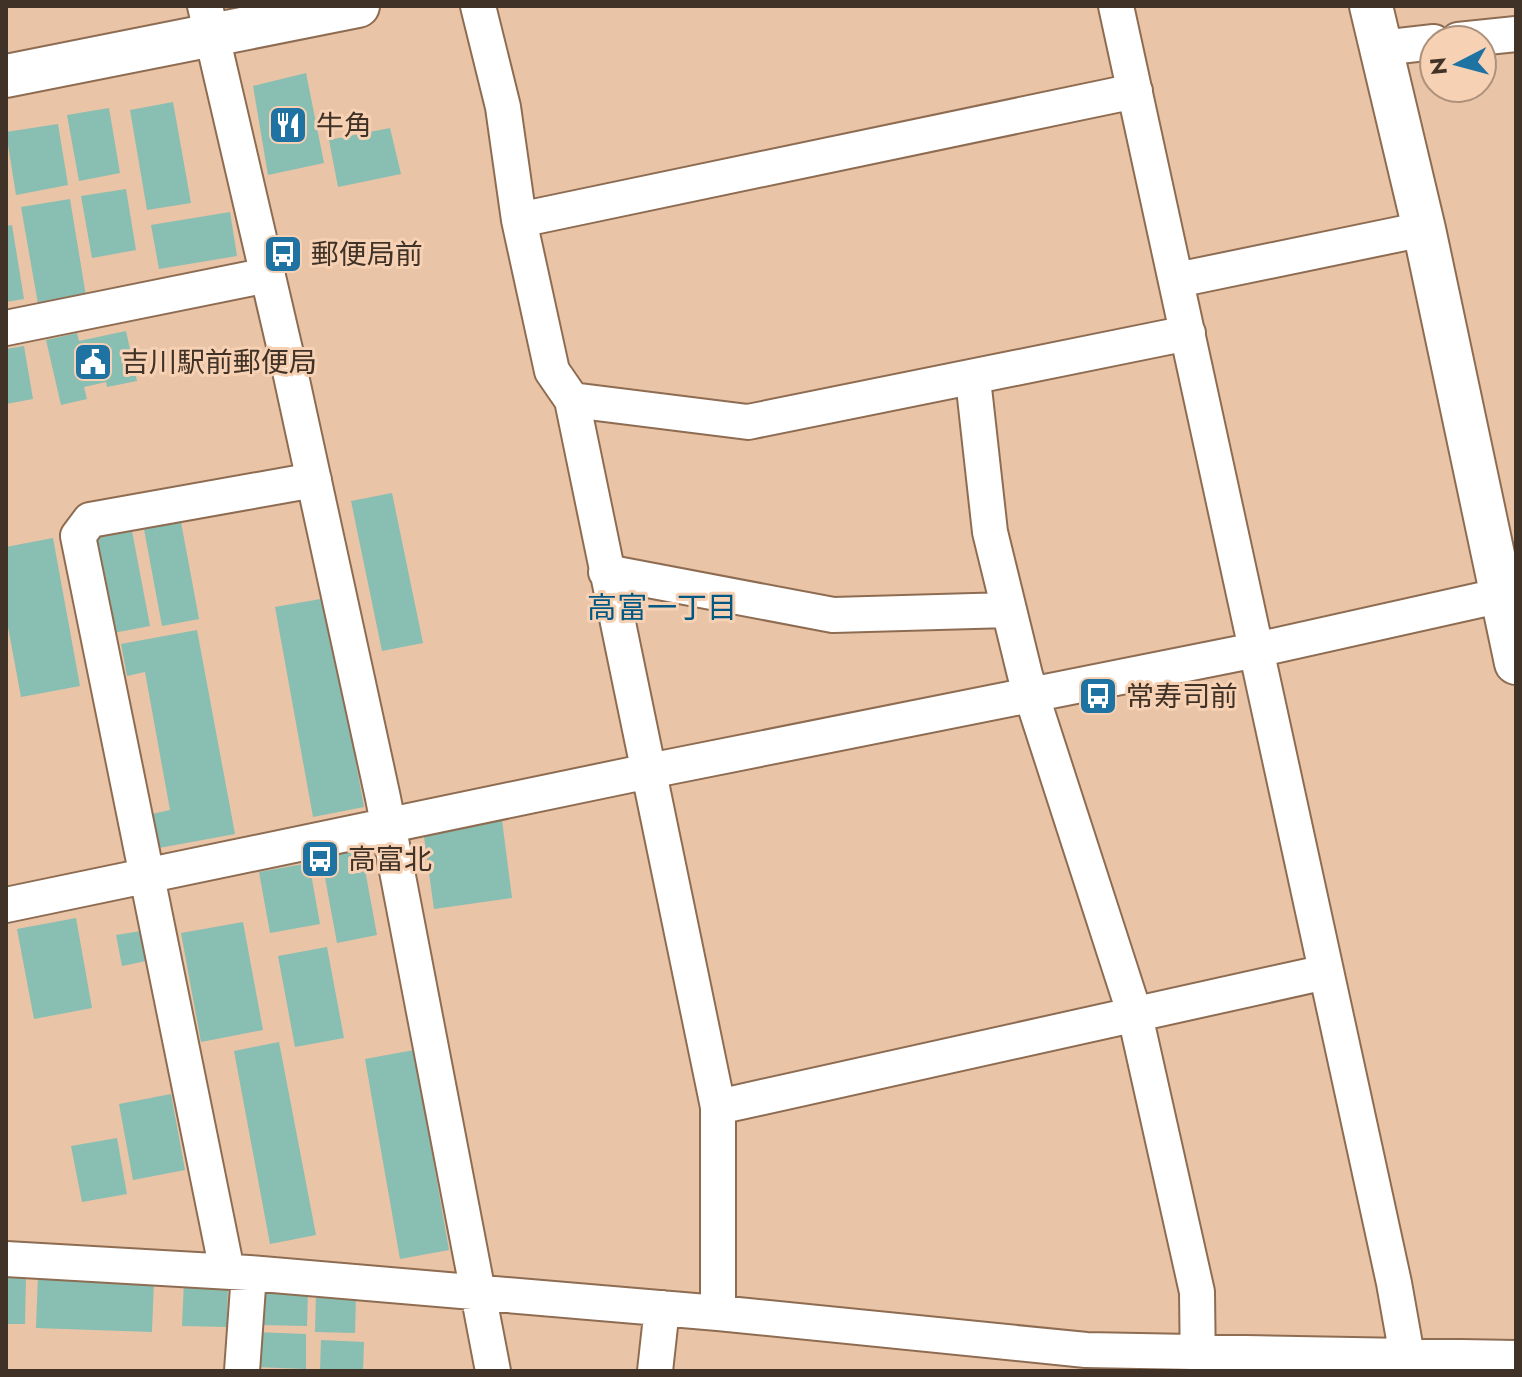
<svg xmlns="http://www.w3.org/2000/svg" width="1522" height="1377" viewBox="0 0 1522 1377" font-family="Jost,'Noto Sans JP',sans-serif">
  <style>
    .building { fill: #89beb2 }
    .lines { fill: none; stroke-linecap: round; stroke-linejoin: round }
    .minor-casing { stroke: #8e6c52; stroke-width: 38 }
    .tertiary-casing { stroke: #8e6c52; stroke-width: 46 }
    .minor { stroke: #fff; stroke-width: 34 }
    .tertiary { stroke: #fff; stroke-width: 42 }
    .labels { text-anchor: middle; stroke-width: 6; stroke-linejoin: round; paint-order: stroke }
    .poi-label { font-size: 28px; fill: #403226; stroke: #f7d1b4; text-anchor: start }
    .neighbourhood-label { font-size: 30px; fill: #005882; stroke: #f7d1b4 }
  </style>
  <rect width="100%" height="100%" fill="#e9c4a7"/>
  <!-- building -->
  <path class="building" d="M306,73L324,163L268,175L253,86Z
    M173,102L191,203L147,210L130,110Z
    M109,108L120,173L79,181L67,115Z
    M58,124L68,185L16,195L6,132Z
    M390,128L401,174L338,187L329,140Z
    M126,189L136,250L92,258L81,196Z
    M70,199L86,296L38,304L21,207Z
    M230,212L237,256L159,269L151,225Z
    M12,225L24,299L6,302V226Z
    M126,331L137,381L107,387L106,382L84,387L87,399L61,405L46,340L77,333L79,341Z
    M24,346L33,399L6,404V349Z
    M392,493L423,643L382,651L351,501Z
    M181,522L199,619L162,626L144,529Z
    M132,531L150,626L113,633L95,538Z
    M53,538L80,686L21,697L6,616V547Z
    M326,598L364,807L313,817L275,607Z
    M197,630L235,834L159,848L152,814L170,810L145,672L127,676L121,644Z
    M502,820L512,898L434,909L423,830Z
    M361,848L377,935L337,943L321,856Z
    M309,863L320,924L270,933L259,872Z
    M76,918L92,1008L34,1019L17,929Z
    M243,922L263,1030L201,1042L181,933Z
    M141,931L146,961L122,966L116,935Z
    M327,947L344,1038L295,1047L278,956Z
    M279,1042L316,1235L270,1244L234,1051Z
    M414,1050L449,1250L400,1259L365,1059Z
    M171,1094L185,1170L133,1180L119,1104Z
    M117,1138L127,1194L82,1202L71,1146Z
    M38,1274L154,1279L152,1332L36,1328Z
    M6,1275L26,1276L25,1324H6Z
    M184,1281L228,1283L227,1327L182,1326Z
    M259,1289L308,1291L307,1326L259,1325Z
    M316,1294L356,1295L355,1333L315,1332Z
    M253,1332L306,1334V1369L252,1367Z
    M321,1340L364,1342L363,1371H320Z"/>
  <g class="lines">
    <!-- minor casing -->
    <g class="minor-casing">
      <path id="minor" d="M205,6L290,371L383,798L493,1371
        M478,6L503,107L519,220L552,371L572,400L718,1107V1313
        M1116,6L1394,1283L1407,1356
        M1458,40L1516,34
        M1381,48L1434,42
        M519,220L1135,91
        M1177,280L1424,229
        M6,328L268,275
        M973,379L990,532L1025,675L1135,1015L1197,1292L1198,1371
        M572,400L748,422L1188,333
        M606,572L833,615L1009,610
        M6,905L649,771L1256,650L1516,592
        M718,1107L1326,972
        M6,1259L249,1273L718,1313L1086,1350L1516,1358
        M227,1271L78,536L90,520L314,480
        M242,1371L249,1273
        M655,1371L662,1308"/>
    </g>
    <!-- tertiary casing -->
    <g class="tertiary-casing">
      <path id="tertiary" d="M1371,6L1424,229L1516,663
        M6,76L358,6"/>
    </g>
    <!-- minor -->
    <use href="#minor" class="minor"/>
    <!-- tertiary -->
    <use href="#tertiary" class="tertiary"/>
  </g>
  <!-- icons -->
  <defs>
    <g id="restaurant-square" transform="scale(2)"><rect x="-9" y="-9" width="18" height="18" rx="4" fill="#1e73a3" stroke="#f7d1b4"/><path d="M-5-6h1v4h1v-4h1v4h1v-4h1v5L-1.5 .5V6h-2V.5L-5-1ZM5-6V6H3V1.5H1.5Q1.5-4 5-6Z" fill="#fff"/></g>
    <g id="bus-square" transform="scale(2)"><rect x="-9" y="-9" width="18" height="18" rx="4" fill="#1e73a3" stroke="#f7d1b4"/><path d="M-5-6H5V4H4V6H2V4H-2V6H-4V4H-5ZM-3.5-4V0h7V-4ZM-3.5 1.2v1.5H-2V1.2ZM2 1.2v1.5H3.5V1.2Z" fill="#fff"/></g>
    <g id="civic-square" transform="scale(2)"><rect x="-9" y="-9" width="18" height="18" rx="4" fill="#1e73a3" stroke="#f7d1b4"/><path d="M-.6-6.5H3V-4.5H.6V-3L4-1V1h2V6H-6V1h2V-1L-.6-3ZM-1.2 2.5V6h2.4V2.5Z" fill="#fff"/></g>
  </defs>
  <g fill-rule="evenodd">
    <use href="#restaurant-square" x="288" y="125"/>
    <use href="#bus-square" x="283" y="254"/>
    <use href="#civic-square" x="93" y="362"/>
    <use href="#bus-square" x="1098" y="696"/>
    <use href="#bus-square" x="320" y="859"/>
  </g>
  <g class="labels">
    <!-- poi labels -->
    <g class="poi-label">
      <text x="316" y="135">牛角</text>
      <text x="311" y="264">郵便局前</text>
      <text x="121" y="372">吉川駅前郵便局</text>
      <text x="1126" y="706">常寿司前</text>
      <text x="348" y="869">高富北</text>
    </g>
    <!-- neighbourhood labels -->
    <g class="neighbourhood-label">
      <text x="662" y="618">高富一丁目</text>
    </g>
  </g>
  <!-- border -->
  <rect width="1522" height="1377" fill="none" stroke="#403226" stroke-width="16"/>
  <!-- north arrow -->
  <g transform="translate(1458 64) rotate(264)"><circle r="38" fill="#f7d1b4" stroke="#ae917b" stroke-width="2"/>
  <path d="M0-6L14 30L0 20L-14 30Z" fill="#1e73a3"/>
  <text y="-12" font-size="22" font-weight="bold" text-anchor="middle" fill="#403226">N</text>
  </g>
</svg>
